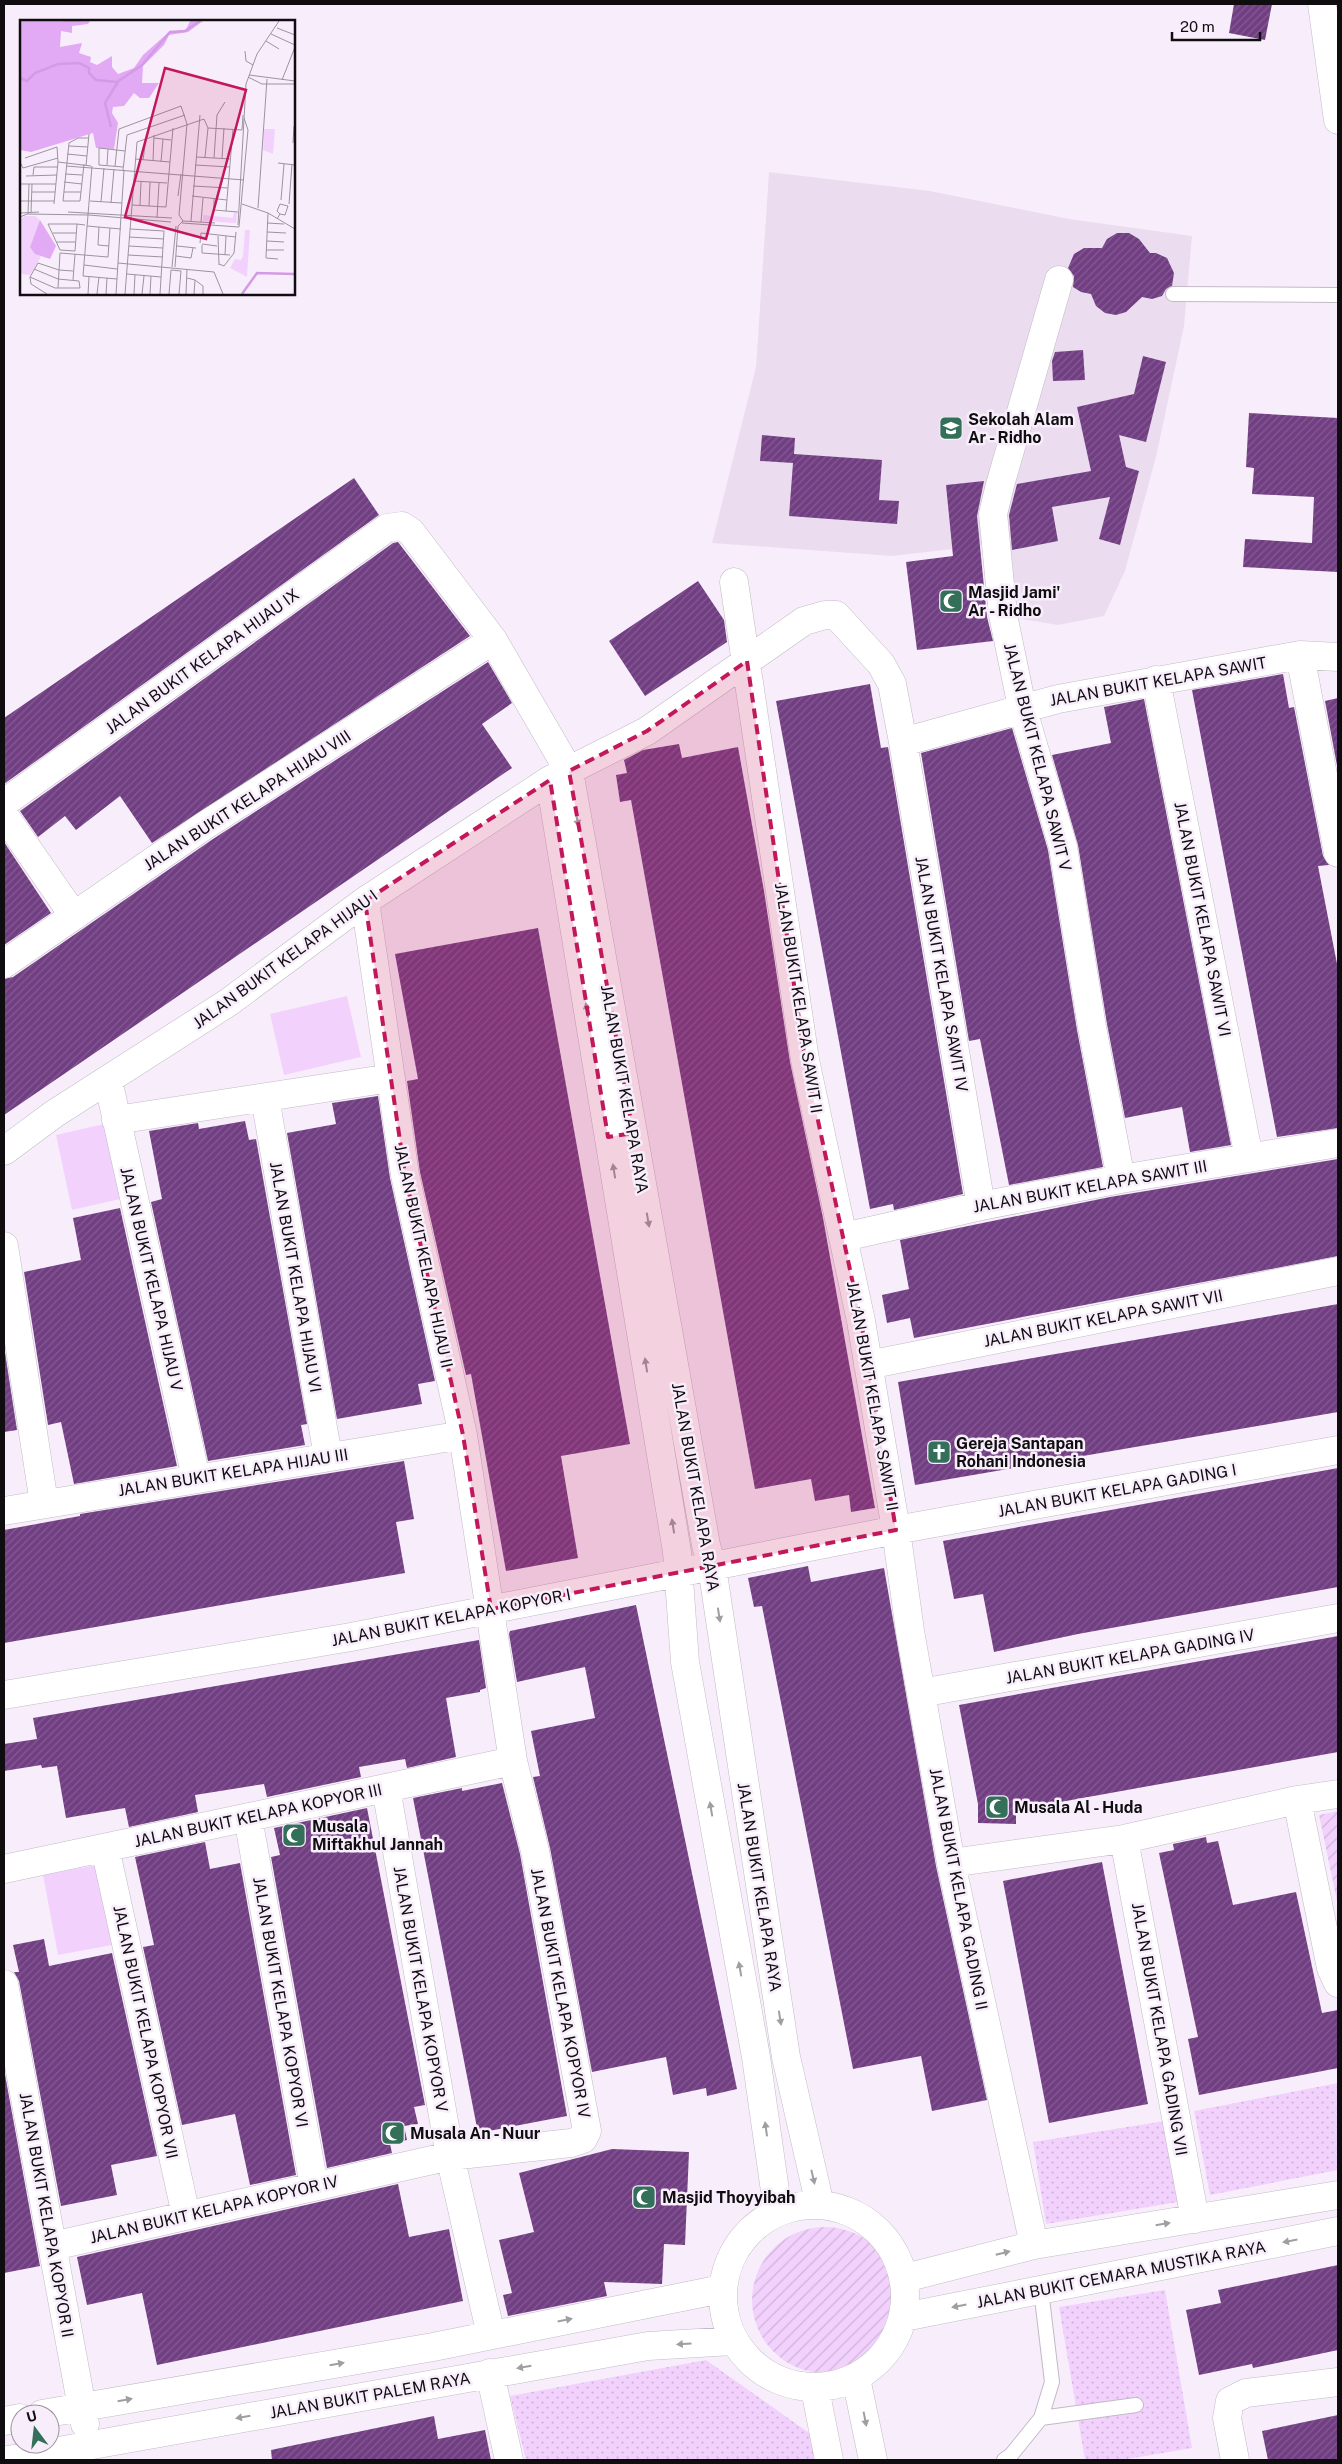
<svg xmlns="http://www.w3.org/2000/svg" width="1342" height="2464" viewBox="0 0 1342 2464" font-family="'Public Sans',sans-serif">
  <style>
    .built { fill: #ebddef }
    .grass { fill: url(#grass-dots) }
    .park { fill: #f2d2fd }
    .garden { fill: url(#garden-furrows) }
    .building { fill: url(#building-hatch) }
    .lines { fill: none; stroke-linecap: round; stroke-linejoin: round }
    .lane-casing { stroke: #c2bac6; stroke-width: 16 }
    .street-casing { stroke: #c2bac6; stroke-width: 29 }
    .lane { stroke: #fff; stroke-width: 14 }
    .street { stroke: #fff; stroke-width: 28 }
    .oneway { fill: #9f9ea0 }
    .marked { fill: #c2185b; fill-opacity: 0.2; stroke: #c2185b; stroke-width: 4; stroke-dasharray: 10 6; stroke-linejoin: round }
    .labels { text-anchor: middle; stroke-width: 5; stroke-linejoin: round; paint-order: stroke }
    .poi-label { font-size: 16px; font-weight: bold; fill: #100d11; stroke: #f8eefb; text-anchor: start }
    .street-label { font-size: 16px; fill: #100d11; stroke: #f8eefb }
    .inset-river { fill: none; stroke: #d39be6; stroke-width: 2.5 }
    .inset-road { fill: none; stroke: #9b949d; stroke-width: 1 }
    .view { fill: #c2185b; fill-opacity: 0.15; stroke: #c2185b; stroke-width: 2.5 }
    .inset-edge { fill: none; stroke: #100d11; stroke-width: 2.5 }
  </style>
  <defs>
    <pattern id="grass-dots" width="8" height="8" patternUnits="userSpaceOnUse" patternTransform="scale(1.25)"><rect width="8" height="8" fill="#f2d2fd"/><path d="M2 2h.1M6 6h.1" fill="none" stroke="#ceb3d8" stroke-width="1.8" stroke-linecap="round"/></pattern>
    <pattern id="garden-furrows" width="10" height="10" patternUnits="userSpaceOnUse" patternTransform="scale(1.25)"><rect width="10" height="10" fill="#f2d2fd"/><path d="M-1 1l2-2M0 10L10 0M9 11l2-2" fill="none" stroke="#ceb3d8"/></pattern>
    <pattern id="building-hatch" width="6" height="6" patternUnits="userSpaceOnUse" patternTransform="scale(1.25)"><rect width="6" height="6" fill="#723e83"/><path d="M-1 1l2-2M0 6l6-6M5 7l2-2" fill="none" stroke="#835c90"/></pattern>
  </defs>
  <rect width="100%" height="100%" fill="#f8eefb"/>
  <!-- built -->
  <path class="built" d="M769,172L930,191L1069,219L1192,236L1184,326L1156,457L1125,571L1104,616L1058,625L998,615L987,545L892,556L712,543L756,367Z"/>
  <!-- grass -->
  <path class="grass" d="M1338,2083V2170L1210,2195L1194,2111Z
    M1165,2121L1178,2202L1046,2224L1033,2142Z
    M1165,2290L1192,2448L1122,2460H1085L1059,2307Z
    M706,2360L812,2435L814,2460H526L510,2396Z"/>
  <!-- park -->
  <path class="park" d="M347,996L361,1057L284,1075L270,1014Z
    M113,1122L129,1197L72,1210L56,1135Z
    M97,1865L112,1945L58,1955L43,1875Z"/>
  <!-- garden -->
  <path class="garden" d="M1338,1811V1906L1319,1815Z
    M752 2300a73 73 0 1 1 146 0a73 73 0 1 1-146 0Z"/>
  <!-- building -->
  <path class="building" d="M1234,4H1272L1265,40L1229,33Z
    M1117,233H1129L1139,239L1150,253H1156L1167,258L1174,273L1172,286L1166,289L1162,296L1152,299L1142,297L1126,312L1116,315L1105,313L1096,306L1091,294L1081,292L1073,287L1074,276L1068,268L1074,254L1084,248H1102L1107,239Z
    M1083,350L1085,380L1053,381L1052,361L1055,352Z
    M1143,356L1166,362L1146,442L1119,435L1126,467L1139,471L1120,545L1099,539L1110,497L1052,507L1058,541L1012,550L1009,515L1017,484L1091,471L1077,407L1134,394Z
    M1249,413L1338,418V572L1243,567L1245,539L1312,543L1314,497L1252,494L1254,468L1246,467Z
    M762,435L795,438L794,454L882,460L879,500L899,501L897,524L789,516L793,463L760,461Z
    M354,478L379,515L4,784V718Z
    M984,481L977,516L987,617L993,641L917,650L906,562L953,556L946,485Z
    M398,542L470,636L152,843L120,796L76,830L65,816L38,837L20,811L393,543Z
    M698,581L724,620L727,642L645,696L609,641Z
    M488,662L512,703L482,724L512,768L4,1115V979L13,977L213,839Z
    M1283,674L1289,708L1294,707L1323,856L1329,865L1318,866L1338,969V1128L1277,1137L1192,690Z
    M870,684L881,748L888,747L963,1194L894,1210L893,1204L870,1209L776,701Z
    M1338,698V771L1325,701Z
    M1144,699L1231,1145L1190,1152L1182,1107L1125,1118L1107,1024L1078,845L1052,755L1111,743L1104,707Z
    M1012,728L1048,850L1077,1030L1103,1167L1009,1185L980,1039L969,1041L921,753Z
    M679,744L682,758L738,747L764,891L790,1062L823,1218L875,1508L851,1512L849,1495L815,1501L811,1479L755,1489L631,800L620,802L616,775L627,773L624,760L643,750Z
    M4,842L51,913L4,945Z
    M538,928L630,1444L561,1456L578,1558L506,1571L471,1374L466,1375L420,1172L407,1081L418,1079L395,954Z
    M378,1096L390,1178L435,1381L418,1384L422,1404L337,1419L287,1133L336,1124L332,1103Z
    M245,1121L249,1140L256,1139L307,1424L301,1425L305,1445L208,1461L151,1202L162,1199L149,1131L198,1123L199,1129Z
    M1338,1159V1256L914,1338L910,1318L887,1323L882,1295L909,1289L900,1240L1110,1197Z
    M120,1208L177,1466L74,1484L61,1422L48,1425L24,1272L81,1260L73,1218Z
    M1338,1304V1412L915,1485L898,1382Z
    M4,1346L17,1430L4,1432Z
    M404,1461L414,1519L396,1522L405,1573L4,1643V1530L80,1516V1514Z
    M1338,1468V1587L1078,1634L994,1652L983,1594L954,1599L943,1541Z
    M808,1566L811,1582L884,1568L936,1866L987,2100L932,2111L921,2056L853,2069L762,1606L754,1607L748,1578Z
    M636,1605L737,2089L707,2096L706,2088L673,2095L666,2057L592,2072L550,1848L533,1777L540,1776L531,1731L595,1718L585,1667L517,1682L509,1634L510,1631Z
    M1338,1636V1752L1016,1810V1824L978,1823V1804L959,1705Z
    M479,1640L486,1688L480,1690V1692L446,1698L456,1757L407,1768L405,1759L359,1767L361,1777L267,1797L264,1784L195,1795L198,1812L129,1827L125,1808L66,1818L57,1766L42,1768L41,1765L4,1771V1744L37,1739L33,1718Z
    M502,1783L520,1854L567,2116L478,2133L413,1798L462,1788V1791Z
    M367,1808L425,2105L414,2107L418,2124L404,2126L407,2140L390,2144L392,2153L327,2168L271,1857L280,1855L274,1828Z
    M1206,1837L1207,1843L1218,1841L1233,1905L1296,1892L1322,2013L1338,2010V2068L1199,2095L1188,2039L1198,2037L1159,1853L1174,1850L1173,1844Z
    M205,1842L210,1869L240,1863L296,2175L250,2185L235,2114L182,2125L143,1947L154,1945L135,1857Z
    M1102,1862L1148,2104L1049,2123L1003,1881Z
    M44,1939L49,1966L112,1953L157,2156L111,2165L117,2195L61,2206L19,1981L14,1972H19L13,1945Z
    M4,2069L40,2266L4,2273Z
    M612,2149L689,2152L685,2245L664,2244L662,2284L604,2282L607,2296L508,2316L503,2295L512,2293L499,2240L534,2232L519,2173Z
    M398,2184L409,2237L449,2229L463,2301L157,2365L142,2293L87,2305L77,2257Z
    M1338,2265V2350L1253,2368L1252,2364L1199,2375L1186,2310L1221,2303L1218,2290Z
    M1338,2415V2460H1268L1262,2431Z
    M434,2416L438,2439L485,2430L491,2460H272L271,2450Z"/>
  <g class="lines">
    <!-- lane casing -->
    <g class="lane-casing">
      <path id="lane" d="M1173,294L1338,295
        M1041,2418L1136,2405
        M1004,2460L1011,2455L1041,2418L1052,2382L1041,2290"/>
    </g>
    <!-- street casing -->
    <g class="street-casing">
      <path id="street" d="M1322,4L1338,120
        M1059,280L1000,485L993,514L1003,615L1022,707L1063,847L1092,1027L1121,1179
        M734,582L805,1060L861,1321L896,1530L910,1631L951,1863L1034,2245
        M1300,655L1338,853
        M1156,680L1249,1158
        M903,742L981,1206
        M550,780L677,1552L685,1662L756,2057L778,2212
        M4,803L387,528L402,526L411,532L493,640L569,771L706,1545L712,1567L786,2057L820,2205
        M4,815L74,916
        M4,964L204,826L493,640
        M108,1080L196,1478
        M265,1098L328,1456
        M116,1120L391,1078
        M4,1151L54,1114L229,1002L365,901L550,780L647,731L804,621L825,615H836L881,664L892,684L903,742L1058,699L1300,655L1338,657
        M844,1237L981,1206L1121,1179L1338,1143
        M4,1246L44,1503
        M868,1365L1338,1271
        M4,1511L463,1435
        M921,1693L1338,1618
        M4,1695L351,1637L896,1530L1338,1450
        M386,1788L450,2156L491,2335
        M1297,1800L1331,1968L1338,1983
        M248,1818L314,2186
        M1124,1839L1195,2219
        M105,1848L186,2215
        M951,1863L1124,1839L1297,1800L1338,1794
        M4,1869L513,1761
        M4,1984L85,2424
        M723 2296a91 91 0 1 1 182 0a91 91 0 1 1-182 0Z
        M53,2246L450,2156L571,2143L583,2139L587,2131L535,1851L513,1761L463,1435L405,1175L365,901
        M905,2278L1034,2245L1338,2195
        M904,2317L1338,2231
        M490,2373L509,2460
        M856,2378L873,2460
        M815,2389L829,2460
        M42,2414L433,2347L722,2289
        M4,2421L20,2418
        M8,2460L648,2346L733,2341
        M1235,2460L1227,2418L1230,2401L1246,2393L1338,2382"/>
    </g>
    <!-- lane -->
    <use href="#lane" class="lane"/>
    <!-- street -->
    <use href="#street" class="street"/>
  </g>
  <!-- one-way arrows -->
  <defs><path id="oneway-solid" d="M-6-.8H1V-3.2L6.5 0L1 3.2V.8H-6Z" transform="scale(1.25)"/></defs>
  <g class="oneway">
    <use href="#oneway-solid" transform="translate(577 819) rotate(80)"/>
    <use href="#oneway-solid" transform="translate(587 1010) rotate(-99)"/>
    <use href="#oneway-solid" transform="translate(614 1171) rotate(-99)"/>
    <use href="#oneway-solid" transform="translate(648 1220) rotate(80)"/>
    <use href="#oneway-solid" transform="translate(646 1365) rotate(-99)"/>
    <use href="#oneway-solid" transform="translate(673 1526) rotate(-99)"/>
    <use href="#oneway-solid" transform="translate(719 1615) rotate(81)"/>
    <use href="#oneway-solid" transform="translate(711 1809) rotate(-100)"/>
    <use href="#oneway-solid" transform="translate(740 1969) rotate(-100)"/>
    <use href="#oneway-solid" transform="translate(780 2018) rotate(81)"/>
    <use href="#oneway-solid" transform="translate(766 2129) rotate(-98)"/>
    <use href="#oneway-solid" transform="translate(813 2177) rotate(77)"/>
    <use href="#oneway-solid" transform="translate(1163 2224) rotate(-9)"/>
    <use href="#oneway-solid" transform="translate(1290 2241) rotate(169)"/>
    <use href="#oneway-solid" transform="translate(1003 2253) rotate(-14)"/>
    <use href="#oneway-solid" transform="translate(959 2306) rotate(169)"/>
    <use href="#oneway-solid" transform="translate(565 2320) rotate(-11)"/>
    <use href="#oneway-solid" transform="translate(684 2344) rotate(176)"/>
    <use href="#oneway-solid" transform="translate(337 2364) rotate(-10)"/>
    <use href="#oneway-solid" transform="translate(524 2367) rotate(170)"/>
    <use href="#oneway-solid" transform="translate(125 2400) rotate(-10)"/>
    <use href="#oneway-solid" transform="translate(243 2417) rotate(170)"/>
    <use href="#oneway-solid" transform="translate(865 2419) rotate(79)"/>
  </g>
  <!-- marked area -->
  <path class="marked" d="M747,661L805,1060L861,1321L896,1530L491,1609L463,1435L405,1175L365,901L550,780L608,1137L633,1133L569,771L647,731Z"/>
  <!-- icons -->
  <defs>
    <g id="school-square" transform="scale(1.25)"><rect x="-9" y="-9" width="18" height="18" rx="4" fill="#346f5a" stroke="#f8eefb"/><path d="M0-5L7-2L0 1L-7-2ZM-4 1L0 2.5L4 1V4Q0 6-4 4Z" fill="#fff"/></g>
    <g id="mosque-square" transform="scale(1.25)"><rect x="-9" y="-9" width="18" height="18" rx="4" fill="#346f5a" stroke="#f8eefb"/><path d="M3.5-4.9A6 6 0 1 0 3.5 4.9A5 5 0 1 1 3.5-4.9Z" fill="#fff"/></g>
    <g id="church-square" transform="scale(1.25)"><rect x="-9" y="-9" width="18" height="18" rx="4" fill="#346f5a" stroke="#f8eefb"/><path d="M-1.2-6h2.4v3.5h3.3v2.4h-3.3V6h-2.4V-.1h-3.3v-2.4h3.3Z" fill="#fff"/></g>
  </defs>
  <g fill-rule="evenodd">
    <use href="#school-square" x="951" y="428"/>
    <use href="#mosque-square" x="951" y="601"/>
    <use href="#church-square" x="939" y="1452"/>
    <use href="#mosque-square" x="997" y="1807"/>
    <use href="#mosque-square" x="294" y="1835"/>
    <use href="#mosque-square" x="393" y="2133"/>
    <use href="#mosque-square" x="644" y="2197"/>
  </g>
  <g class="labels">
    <!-- poi labels -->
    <g class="poi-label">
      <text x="968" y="425">Sekolah Alam<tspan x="968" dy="18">Ar - Ridho</tspan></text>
      <text x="968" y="598">Masjid Jami'<tspan x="968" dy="18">Ar - Ridho</tspan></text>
      <text x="956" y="1449">Gereja Santapan<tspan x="956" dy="18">Rohani Indonesia</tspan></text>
      <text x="1014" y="1813">Musala Al - Huda</text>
      <text x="312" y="1832">Musala<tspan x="312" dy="18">Miftakhul Jannah</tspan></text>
      <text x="410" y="2139">Musala An - Nuur</text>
      <text x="662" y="2203">Masjid Thoyyibah</text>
    </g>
    <!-- street labels -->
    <g class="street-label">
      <text transform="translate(202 661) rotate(-36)" y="6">JALAN BUKIT KELAPA HIJAU IX</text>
      <text transform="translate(1158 681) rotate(-10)" y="6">JALAN BUKIT KELAPA SAWIT</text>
      <text transform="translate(1038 757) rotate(76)" y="6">JALAN BUKIT KELAPA SAWIT V</text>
      <text transform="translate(247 800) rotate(-33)" y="6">JALAN BUKIT KELAPA HIJAU VIII</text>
      <text transform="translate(1203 919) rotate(79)" y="6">JALAN BUKIT KELAPA SAWIT VI</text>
      <text transform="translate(285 959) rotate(-36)" y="6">JALAN BUKIT KELAPA HIJAU I</text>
      <text transform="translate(942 974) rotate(80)" y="6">JALAN BUKIT KELAPA SAWIT IV</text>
      <text transform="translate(799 998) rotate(81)" y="6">JALAN BUKIT KELAPA SAWIT II</text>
      <text transform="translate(625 1089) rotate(80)" y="6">JALAN BUKIT KELAPA RAYA</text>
      <text transform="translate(1090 1186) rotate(-10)" y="6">JALAN BUKIT KELAPA SAWIT III</text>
      <text transform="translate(424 1256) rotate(78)" y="6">JALAN BUKIT KELAPA HIJAU II</text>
      <text transform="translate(296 1277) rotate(80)" y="6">JALAN BUKIT KELAPA HIJAU VI</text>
      <text transform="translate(152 1279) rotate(77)" y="6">JALAN BUKIT KELAPA HIJAU V</text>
      <text transform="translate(1103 1318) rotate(-11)" y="6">JALAN BUKIT KELAPA SAWIT VII</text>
      <text transform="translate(873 1396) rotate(80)" y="6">JALAN BUKIT KELAPA SAWIT II</text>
      <text transform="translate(233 1472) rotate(-9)" y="6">JALAN BUKIT KELAPA HIJAU III</text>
      <text transform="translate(696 1487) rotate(80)" y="6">JALAN BUKIT KELAPA RAYA</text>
      <text transform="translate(1117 1490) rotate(-10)" y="6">JALAN BUKIT KELAPA GADING I</text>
      <text transform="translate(451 1617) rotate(-11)" y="6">JALAN BUKIT KELAPA KOPYOR I</text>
      <text transform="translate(1130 1656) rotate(-10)" y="6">JALAN BUKIT KELAPA GADING IV</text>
      <text transform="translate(258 1815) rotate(-12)" y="6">JALAN BUKIT KELAPA KOPYOR III</text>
      <text transform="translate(760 1887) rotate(81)" y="6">JALAN BUKIT KELAPA RAYA</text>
      <text transform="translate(959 1889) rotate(79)" y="6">JALAN BUKIT KELAPA GADING II</text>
      <text transform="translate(421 1989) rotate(80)" y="6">JALAN BUKIT KELAPA KOPYOR V</text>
      <text transform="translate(561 1993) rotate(79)" y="6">JALAN BUKIT KELAPA KOPYOR IV</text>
      <text transform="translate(281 2002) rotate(80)" y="6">JALAN BUKIT KELAPA KOPYOR VI</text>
      <text transform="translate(1160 2029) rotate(80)" y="6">JALAN BUKIT KELAPA GADING VII</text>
      <text transform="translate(146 2032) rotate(78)" y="6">JALAN BUKIT KELAPA KOPYOR VII</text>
      <text transform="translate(214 2209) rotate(-13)" y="6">JALAN BUKIT KELAPA KOPYOR IV</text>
      <text transform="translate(47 2215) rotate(80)" y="6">JALAN BUKIT KELAPA KOPYOR II</text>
      <text transform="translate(1121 2274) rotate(-11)" y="6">JALAN BUKIT CEMARA MUSTIKA RAYA</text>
      <text transform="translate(370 2395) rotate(-10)" y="6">JALAN BUKIT PALEM RAYA</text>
    </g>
  </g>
  <!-- overview -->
  <g transform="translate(20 20)">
    <rect width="275" height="275" fill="#f8eefb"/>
    <path d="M214,192L217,193L216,203L183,201V195L213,198ZM5,196H15L20,200L10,227L21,237L10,255L0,254V199ZM225,210H230L227,257L210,248L215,239L221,240L223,236Z" fill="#f2d2fd"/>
    <path d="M0,1H70L68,4L52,6V13L41,11L40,27L62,23L59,33L71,37L70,42L77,45L92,36V47L98,54L114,48L123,35L149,12L166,10L170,1H183L168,12L149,15L144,25L123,46L122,63H139L129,78H120L114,73L104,86L93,87L92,93L98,103L94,129L76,128L73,113L11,132L0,130ZM20,200L36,226L30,239L15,234L10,227Z" fill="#e2a9f5"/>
    <path d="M244,109H255L253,134L243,130Z" fill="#f2d2fd"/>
    <path class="inset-river" d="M43,1H61M0,58L7,61L15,53L38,44L59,43L69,48V53L76,60L97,62L122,45L150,12L165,11L180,1M91,107L85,83L99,60M222,274L237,253L275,254"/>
    <path class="inset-road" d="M257,8L275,15M251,14L275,25M246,21L259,29M225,31L226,41L233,45M229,55L275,61M228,57L242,64H275M262,60L275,27M134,118L151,120M273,123L274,106M49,126L68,127M88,129L105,131M47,134L67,136M176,137L211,139M185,137L188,108M5,138L37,127L38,142M194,138L197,95L205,82M202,138L204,108M115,139L150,142M123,140L126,118M133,141L134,115M0,142L3,148L38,138M141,142L143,119M258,143L275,145M64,144L60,181H43L49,123L58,118H68M87,145L88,129L79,128V145L103,147M175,145L210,147M46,146L224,160M66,146L69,114M72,146L63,256L97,259M95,146L99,109L161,86L167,104L159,195M103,150L107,115L165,95M45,154L62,155M13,155L14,147H37M6,156L37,155M114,161L147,163M44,162L62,164M0,164H36M173,166L208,168M12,172H35M44,172H61M158,176L161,154M172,176L207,180M194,178V190L218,192M261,180L264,144M0,181H34M70,181L102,183M81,182L84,148M91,183L94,149M34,184L38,142L71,146M222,184L248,193L275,209M269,184L272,144M112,185L146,187L153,108M120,185L121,162M129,186L130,162M238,188L247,59M206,191L213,109M48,192L152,198M0,193L19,192M11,193L12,164M248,193L246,238L258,239M8,194L9,164M0,197L7,194L69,195L151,202M137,198L139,163M257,199L260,194L265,195L268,186L260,184L257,191L260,194M163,201L195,203M171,201L180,95M181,202L183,178M162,203L219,207M247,203L264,204M57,204L55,231L40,230L28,204H57L65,205M218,205L226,64L237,34L259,1M67,206L101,209M79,207L78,225L89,226M219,207L228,110L224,98M110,209L144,211L140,274M247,212L266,213M33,213H56M198,216L199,245M109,217L144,219M247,221L264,222M37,222H55M180,223L181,213L216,217M182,224L197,226M182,225V233L210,235M109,226L143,228M157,226L176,228M246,230H264M108,235L143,237M205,235L206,216M156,236L171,238L173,228M98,243L194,252L203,274M199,244L204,246L214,233L216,212M64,245L97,249M152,247L156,206M155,247L158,206L163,201L159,195M151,250L161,251L159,274M107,254L141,257M10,257L35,268H60L59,261L38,259L14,249M167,258L175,260L174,274M53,260L55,234M175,260L183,266V274M38,268L40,233L88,237L90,208M27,274L11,264L10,257L18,243L39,250L53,251M68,274L69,257M77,274L79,257M86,274L87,258M96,274L104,150M105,274L117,122L184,99L188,108L222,110L223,95M114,274L115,255M122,274L124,256M130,274L131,256M149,274L151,250M166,274L167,249"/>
    <path class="view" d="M145,48L226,70L186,219L105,197Z"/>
    <rect width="275" height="275" class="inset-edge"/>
  </g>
  <!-- border -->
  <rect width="1342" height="2464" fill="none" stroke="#100d11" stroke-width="10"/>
  <!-- north arrow -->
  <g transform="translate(35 2429) rotate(345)"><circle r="24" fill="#f8eefb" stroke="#9b949d"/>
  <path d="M0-4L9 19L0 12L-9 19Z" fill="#346f5a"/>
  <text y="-8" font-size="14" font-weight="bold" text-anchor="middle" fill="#100d11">U</text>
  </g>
  <!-- scale -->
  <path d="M1172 32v8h88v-8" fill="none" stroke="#100d11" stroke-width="2.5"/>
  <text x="1180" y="32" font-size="15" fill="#100d11" stroke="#f8eefb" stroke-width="4" paint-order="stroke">20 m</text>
</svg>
